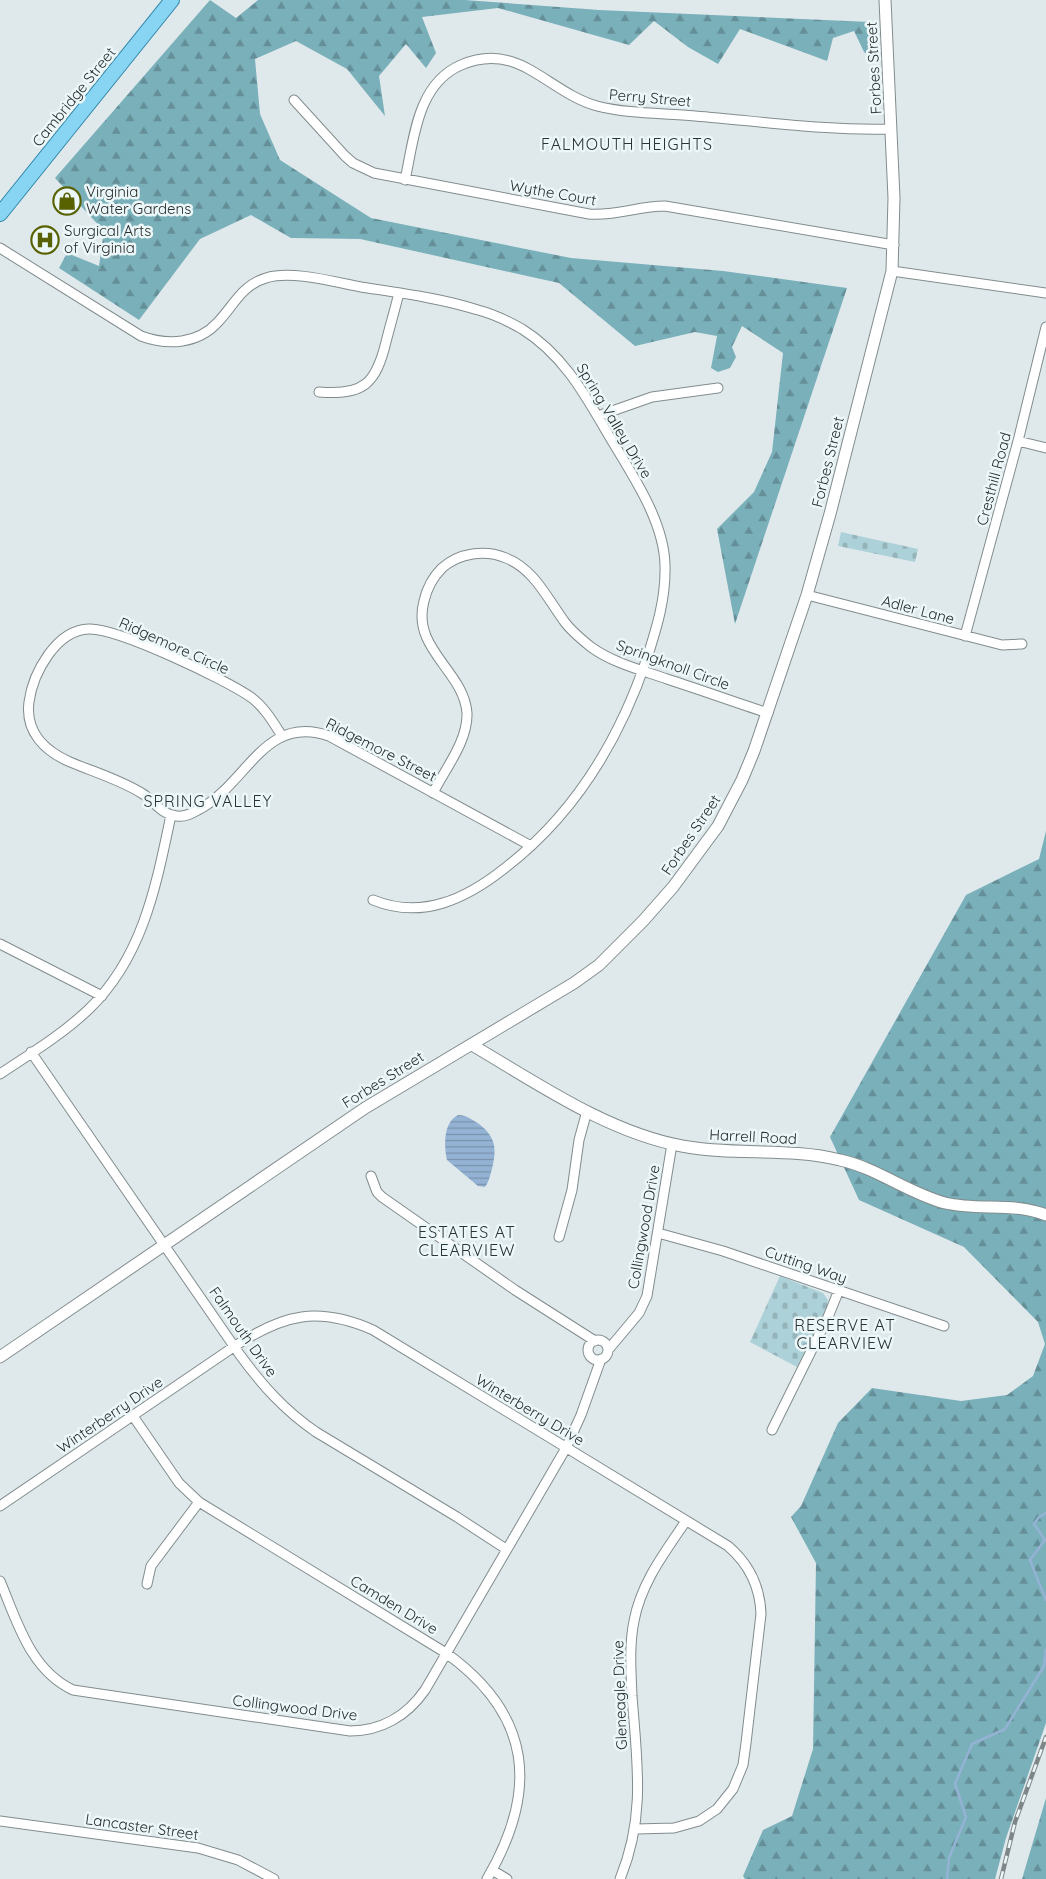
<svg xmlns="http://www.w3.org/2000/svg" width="1046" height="1879" viewBox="0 0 1046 1879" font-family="Quicksand,sans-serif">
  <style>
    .forest { fill: url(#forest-firs) }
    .cemetery { fill: url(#cemetery-stones) }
    .water { fill: url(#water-rules) }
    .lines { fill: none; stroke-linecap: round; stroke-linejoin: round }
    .stream { stroke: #94b3d4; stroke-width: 2.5 }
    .street-casing { stroke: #828c8e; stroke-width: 11 }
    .secondary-casing { stroke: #828c8e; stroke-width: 13 }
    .primary-casing { stroke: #3286a8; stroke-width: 16 }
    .street { stroke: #fff; stroke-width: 9 }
    .secondary { stroke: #fff; stroke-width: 11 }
    .primary { stroke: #87d4f3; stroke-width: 14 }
    .rail-casing { stroke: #7f8688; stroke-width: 4.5 }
    .rail { stroke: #ecf7f9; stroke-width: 2.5; stroke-dasharray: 8; stroke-linecap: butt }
    .labels { text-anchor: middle; stroke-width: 5; stroke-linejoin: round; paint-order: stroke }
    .street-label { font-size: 15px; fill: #282c2d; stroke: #ecf7f9 }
    .poi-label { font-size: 15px; fill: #282c2d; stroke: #ecf7f9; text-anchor: start }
    .neighbourhood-label { font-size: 16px; letter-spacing: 1px; fill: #2b3335; stroke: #ecf7f9 }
  </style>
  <defs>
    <pattern id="forest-firs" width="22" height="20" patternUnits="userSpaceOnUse" patternTransform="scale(1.25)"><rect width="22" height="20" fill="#7ab0ba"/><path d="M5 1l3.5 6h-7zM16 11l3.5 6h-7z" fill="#648f98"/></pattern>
    <pattern id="cemetery-stones" width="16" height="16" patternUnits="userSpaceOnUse" patternTransform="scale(1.25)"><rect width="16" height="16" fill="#add1d8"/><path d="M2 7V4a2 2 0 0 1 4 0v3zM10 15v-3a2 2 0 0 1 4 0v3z" fill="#95b4ba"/></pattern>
    <pattern id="water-rules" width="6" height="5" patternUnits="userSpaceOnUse" patternTransform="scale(1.25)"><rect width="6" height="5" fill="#94b3d4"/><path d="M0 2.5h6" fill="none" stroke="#7992ac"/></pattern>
  </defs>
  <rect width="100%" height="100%" fill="#dfe9ec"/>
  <!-- forest -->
  <path class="forest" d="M210,0L236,18L258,0H465L599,10L870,22L874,59L864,52L854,31L833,38L827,61L740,29L718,64L688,47L654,21L629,45L498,8L422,17L436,53L426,68L406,44L379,76L385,116L347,69L296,41L255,59L260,114L280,160L371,218L571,258L723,271L847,288L735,624L717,529L754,492L772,452L783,353L742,326L732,347L736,357L730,368L718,372L711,368L717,336L695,332L635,346L559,283L360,239L291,238L251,215L200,239L139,320L59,268L67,253L99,266L104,231L55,178Z
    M1046,831V1723L1006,1838L995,1879H745L743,1876L763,1830L792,1816L813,1749L816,1563L791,1517L801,1506L838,1423L872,1388L961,1401L1007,1395L1033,1376L1045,1344L1038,1322L964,1247L859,1200L830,1137L966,895L1039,859Z
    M1046,1798V1879H1022Z"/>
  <!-- cemetery -->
  <path class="cemetery" d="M841,532L918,549L915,562L838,546Z
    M780,1276L823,1293L828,1300L827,1309L797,1367L750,1342Z"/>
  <!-- water -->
  <path class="water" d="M458,1115C466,1115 473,1120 479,1124C496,1137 497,1149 492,1169C490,1175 489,1182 485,1187L478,1186L447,1160C444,1145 443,1123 458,1115Z"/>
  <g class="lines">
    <!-- stream -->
    <path class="stream" d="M1046,1513L1039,1517L1034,1524L1045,1540L1030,1560L1046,1600
      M947,1879L949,1858L966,1817L955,1784L972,1744L1005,1729L1044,1666L1046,1650"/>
    <!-- street casing -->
    <g class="street-casing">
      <path id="street" d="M294,100L345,156L353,163L374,173L589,214C618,216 638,206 665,206L894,245
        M405,180C414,139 417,84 461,65C519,40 547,92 597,106C628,114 663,113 695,116C759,121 826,131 891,129
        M0,248L141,336C168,346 198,344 218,322C234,305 242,285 266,278C292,270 334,282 361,287C400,293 440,298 478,310C494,314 508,321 522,329C561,353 583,391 605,429C628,469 664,518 665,565C666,598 657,627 647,658C619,741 575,814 505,868C466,899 422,920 373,900
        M892,271L1046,293
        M319,392C364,396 376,383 386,342C390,326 395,309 399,293
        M598,416L652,397L718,388
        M1018,441L1046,448
        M807,595L1002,645L1022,644
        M965,636L1018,441L1046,327
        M282,736C273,722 265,708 252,698C227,680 118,628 89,629C56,630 33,673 29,702C25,732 45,751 70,762C94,772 121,780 143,794C154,801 162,815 177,816C185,817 191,814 198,810C247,785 264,713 329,736L531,846
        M433,793C445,769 468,741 467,713C464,671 411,649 424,601C427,588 433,577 442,568C459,553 485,549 506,558C534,569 547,598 564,621C571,631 581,639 591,647C613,663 641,670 667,679C701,690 734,702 768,713
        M0,944L102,996
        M31,1052L240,1355C262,1385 284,1410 316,1432L457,1517L506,1549
        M0,1074C30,1054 63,1034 89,1009C143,957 156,886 171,815
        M371,1176L377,1192L382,1197L515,1290L595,1341
        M658,1233L723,1251L944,1326
        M559,1237L572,1190L579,1140L587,1111
        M588 1350a10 10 0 1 1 20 0a10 10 0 1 1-20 0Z
        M608,1350L639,1313L647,1296L672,1144
        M133,1416L179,1483L199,1502L446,1653C532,1715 539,1790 487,1879
        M772,1430L828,1317L839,1290
        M0,1506L235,1346C284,1314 318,1306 373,1330L728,1546C749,1564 760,1586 761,1614L746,1743L743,1765L733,1789L717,1809L699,1821L674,1828L636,1829
        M0,1581C17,1621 30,1670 73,1690L350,1731C381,1731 407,1716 425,1690L566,1448L581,1415L601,1359
        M147,1584L151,1566L199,1502
        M0,1821L198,1848L238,1860L274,1879
        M492,1870L507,1879
        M620,1879C646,1816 637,1762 632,1696C631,1671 629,1646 634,1621C641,1583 665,1552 686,1521"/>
    </g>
    <!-- secondary casing -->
    <g class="secondary-casing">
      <path id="secondary" d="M472,1045C537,1083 607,1132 682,1146C734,1156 789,1147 840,1160C877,1168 908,1193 945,1203C978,1211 1014,1202 1046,1215
        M0,1357L365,1108L574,983L599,965L643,921L673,887L718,826L742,780L754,751L807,595L830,514L892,271L894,198L885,0"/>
    </g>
    <!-- primary casing -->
    <g class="primary-casing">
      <path id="primary" d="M0,214L172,0"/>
    </g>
    <!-- street -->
    <use href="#street" class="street"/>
    <!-- secondary -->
    <use href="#secondary" class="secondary"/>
    <!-- primary -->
    <use href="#primary" class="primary"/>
    <!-- rail casing -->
    <g class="rail-casing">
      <path id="rail" d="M1001,1879L1015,1822L1046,1737"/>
    </g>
    <!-- rail -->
    <use href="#rail" class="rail"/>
  </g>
  <!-- icons -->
  <defs>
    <g id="shop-ring" transform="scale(1.4375)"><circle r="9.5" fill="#ecf7f9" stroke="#596200" stroke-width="1.5"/><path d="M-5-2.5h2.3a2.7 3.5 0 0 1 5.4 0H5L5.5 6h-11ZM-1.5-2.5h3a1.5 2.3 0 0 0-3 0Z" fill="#596200"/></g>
    <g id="hospital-ring" transform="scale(1.4375)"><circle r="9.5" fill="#ecf7f9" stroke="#596200" stroke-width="1.5"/><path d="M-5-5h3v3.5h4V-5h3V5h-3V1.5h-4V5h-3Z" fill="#596200"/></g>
  </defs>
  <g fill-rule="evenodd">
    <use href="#shop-ring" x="67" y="201"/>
    <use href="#hospital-ring" x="45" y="240"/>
  </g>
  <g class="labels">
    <!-- street labels -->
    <g class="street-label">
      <text transform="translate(874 68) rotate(-93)" y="5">Forbes Street</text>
      <text transform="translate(74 97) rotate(-51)" y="5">Cambridge Street</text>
      <text transform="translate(650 98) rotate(5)" y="5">Perry Street</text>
      <text transform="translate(553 193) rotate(10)" y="5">Wythe Court</text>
      <text transform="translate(614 421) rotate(59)" y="5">Spring Valley Drive</text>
      <text transform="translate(828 462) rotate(-76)" y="5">Forbes Street</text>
      <text transform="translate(994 479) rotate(-75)" y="5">Cresthill Road</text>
      <text transform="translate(918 610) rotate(15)" y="5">Adler Lane</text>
      <text transform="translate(174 646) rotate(24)" y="5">Ridgemore Circle</text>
      <text transform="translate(673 665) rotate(20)" y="5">Springknoll Circle</text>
      <text transform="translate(381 750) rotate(27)" y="5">Ridgemore Street</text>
      <text transform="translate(691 835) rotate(-56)" y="5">Forbes Street</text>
      <text transform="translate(383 1080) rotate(-32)" y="5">Forbes Street</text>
      <text transform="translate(753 1137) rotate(3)" y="5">Harrell Road</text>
      <text transform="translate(644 1227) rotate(-80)" y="5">Collingwood Drive</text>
      <text transform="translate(806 1265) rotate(19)" y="5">Cutting Way</text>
      <text transform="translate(243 1332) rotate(55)" y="5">Falmouth Drive</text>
      <text transform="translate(530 1410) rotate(31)" y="5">Winterberry Drive</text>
      <text transform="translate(110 1415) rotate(-34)" y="5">Winterberry Drive</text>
      <text transform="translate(394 1605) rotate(31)" y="5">Camden Drive</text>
      <text transform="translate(620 1695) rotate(-92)" y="5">Gleneagle Drive</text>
      <text transform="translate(295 1708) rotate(7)" y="5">Collingwood Drive</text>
      <text transform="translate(142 1827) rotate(8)" y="5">Lancaster Street</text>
    </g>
    <!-- poi labels -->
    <g class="poi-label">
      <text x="86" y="197">Virginia<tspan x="86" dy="17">Water Gardens</tspan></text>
      <text x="64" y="236">Surgical Arts<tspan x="64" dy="17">of Virginia</tspan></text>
    </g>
    <!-- neighbourhood labels -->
    <g class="neighbourhood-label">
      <text x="627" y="150">FALMOUTH HEIGHTS</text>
      <text x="208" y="807">SPRING VALLEY</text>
      <text x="467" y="1238">ESTATES AT<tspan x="467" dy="18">CLEARVIEW</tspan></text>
      <text x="845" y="1331">RESERVE AT<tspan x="845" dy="18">CLEARVIEW</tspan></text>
    </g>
  </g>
</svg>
